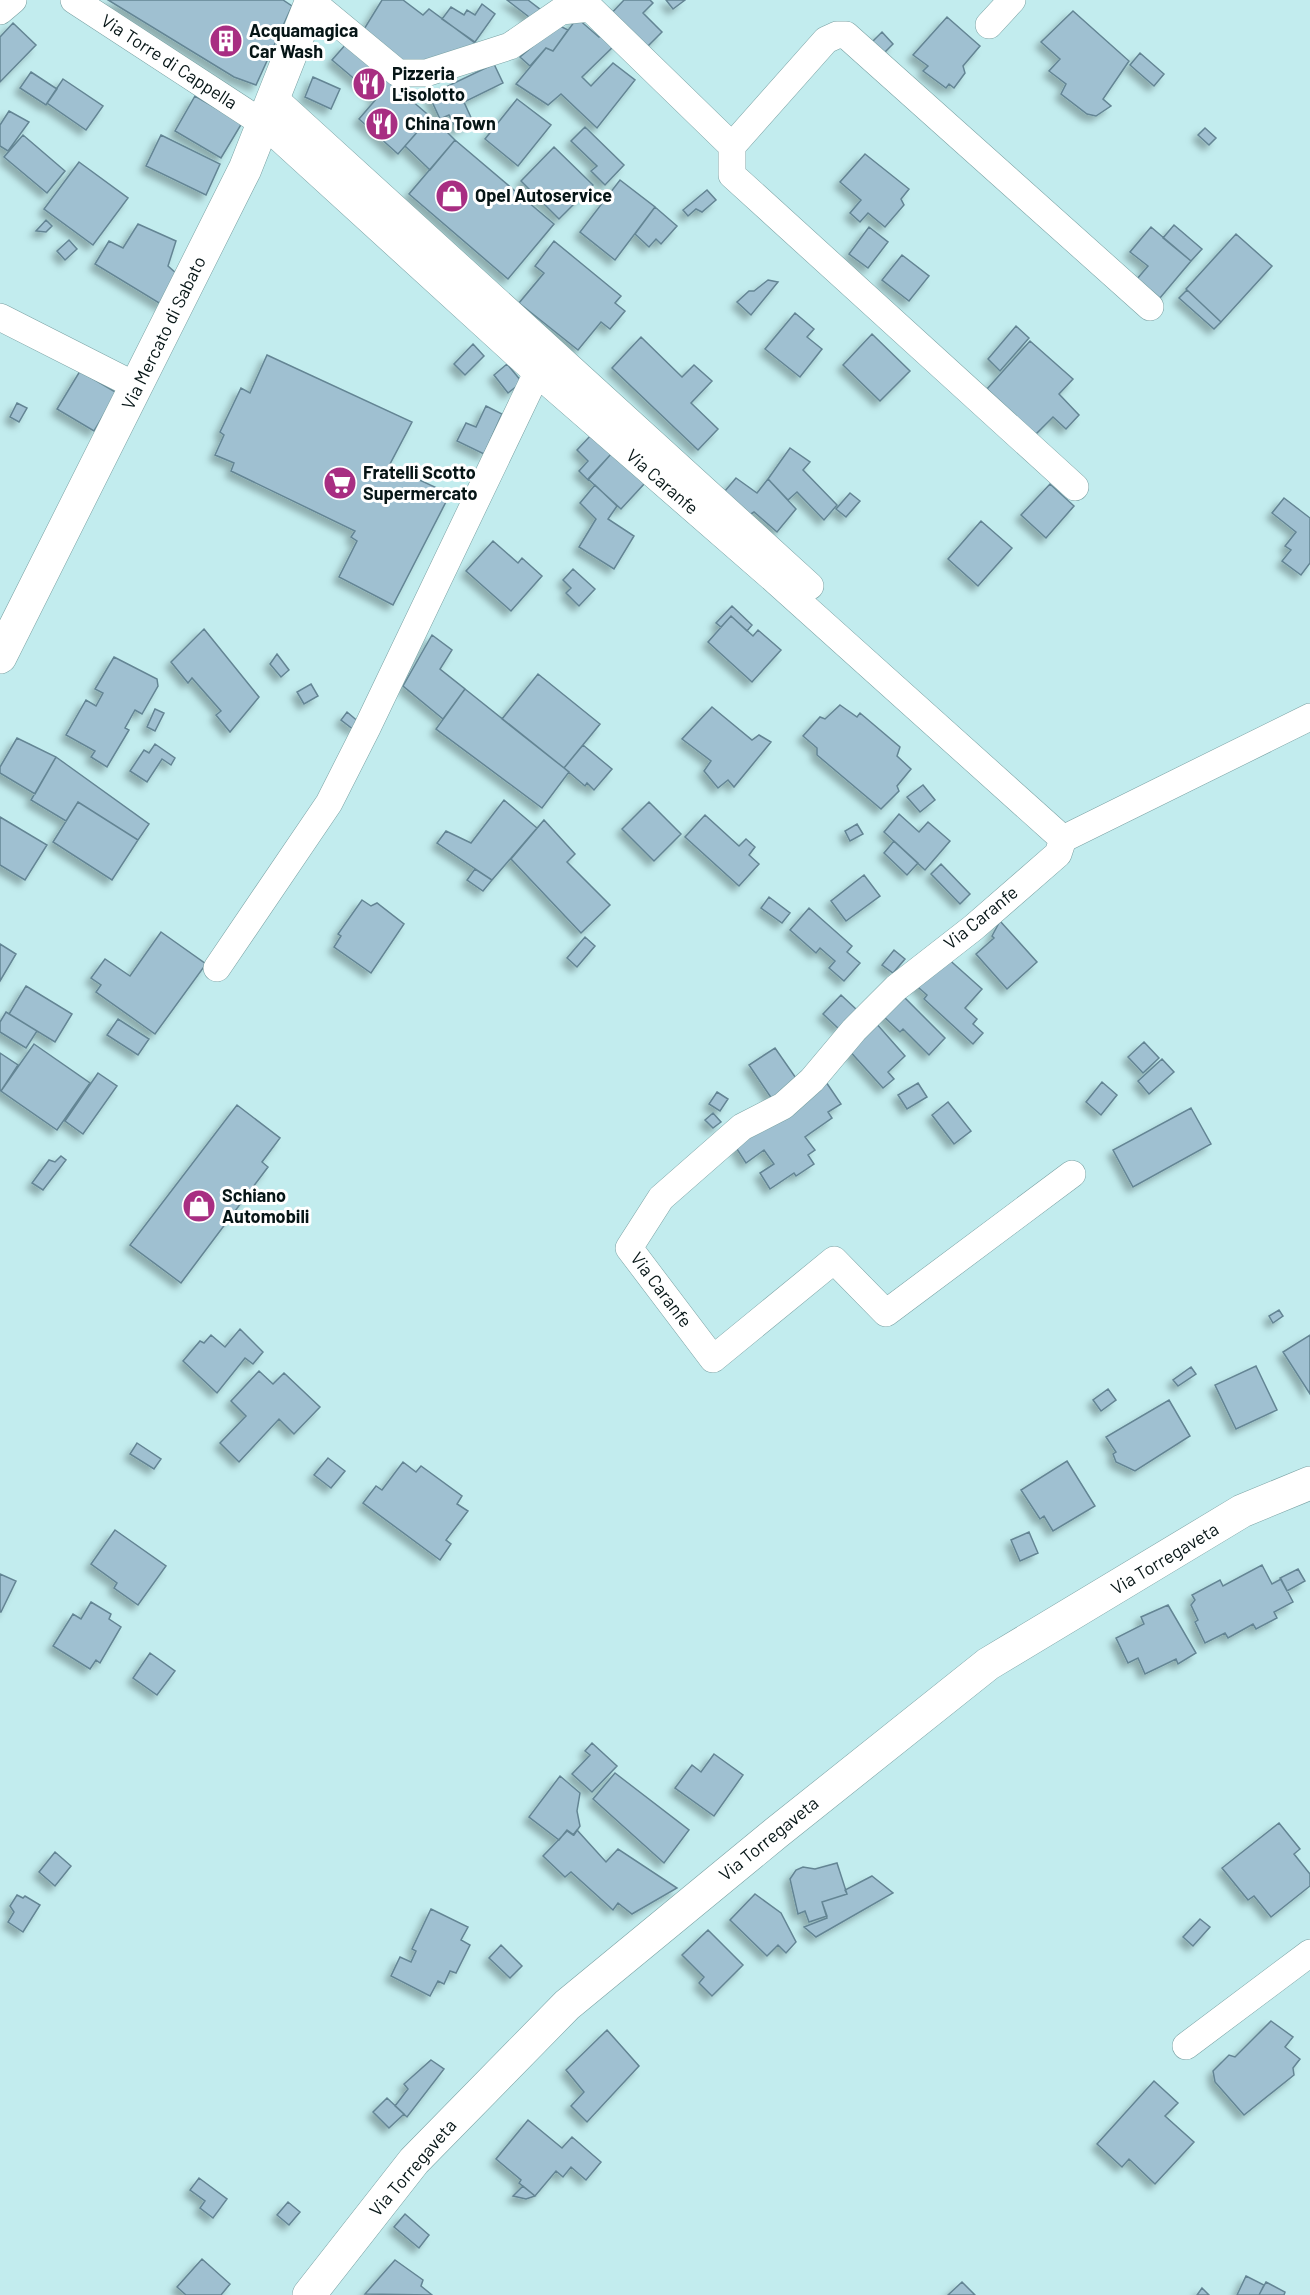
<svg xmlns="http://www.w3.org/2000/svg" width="1310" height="2295" viewBox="0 0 1310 2295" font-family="Barlow,sans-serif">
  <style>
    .building { fill: #9fc0d1; stroke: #648594; stroke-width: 1.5; filter: url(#shadow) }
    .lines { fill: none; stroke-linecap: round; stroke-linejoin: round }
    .minor-casing { stroke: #79a1a3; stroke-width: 28 }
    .tertiary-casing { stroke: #79a1a3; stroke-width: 34 }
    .minor { stroke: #fff; stroke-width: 27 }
    .tertiary { stroke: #fff; stroke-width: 33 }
    .labels { text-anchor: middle; stroke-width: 6; stroke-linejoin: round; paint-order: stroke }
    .poi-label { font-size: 18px; font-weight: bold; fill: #061516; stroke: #fff; text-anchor: start }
    .street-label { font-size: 18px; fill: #061516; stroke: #fff }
  </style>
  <defs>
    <filter id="shadow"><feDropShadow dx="-5.5" dy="5.5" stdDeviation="3" flood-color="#0004"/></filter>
  </defs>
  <rect width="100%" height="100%" fill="#c2ecee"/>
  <!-- building -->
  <path class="building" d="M108,0H283L292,6L256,85L234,77Z
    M382,0H403L423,15L429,9L483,49L423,65L391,62L361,34Z
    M507,0H528L541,10L533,20Z
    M624,0H650L653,3L643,13L662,32L641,53L606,19Z
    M666,0H685L673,9Z
    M482,4L495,14L475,42L442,19L451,7L464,15L467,10L475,15Z
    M1073,11L1129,61L1103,99L1111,106L1096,116L1087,114L1061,94L1066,84L1049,71L1060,59L1041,42Z
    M947,17L980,46L963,66L965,73L954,88L949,84L946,88L923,71L928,66L913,55Z
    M577,18L599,37L604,33L617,43L582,77L591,86L613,63L635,80L597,128L561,94L548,105L516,84L546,48L553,51Z
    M13,23L36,45L0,82V37Z
    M558,25L568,30L553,51L546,48L530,66L520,57Z
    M882,32L893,44L877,60L866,48Z
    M346,44L440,125L435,130L426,122L398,154L359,119L377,98L332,60Z
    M1140,53L1164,74L1154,86L1130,65Z
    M494,64L503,83L464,102L473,122L457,130L449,115L440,119L429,95Z
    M31,72L57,89L46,105L20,88Z
    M313,77L340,89L331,109L305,97Z
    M63,79L103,106L86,130L47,103Z
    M195,96L242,123L221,158L175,131Z
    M517,99L551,125L518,166L485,139Z
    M9,111L29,122L8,151L0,146V125Z
    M426,122L435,130L440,125L455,140L430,170L405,146Z
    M585,127L624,165L605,185L591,171L597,166L571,141Z
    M1205,128L1216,138L1209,145L1198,135Z
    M23,135L65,171L47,193L4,157Z
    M161,135L220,164L206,195L146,166Z
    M455,140L554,224L508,279L409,194Z
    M554,147L593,185L559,219L521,181Z
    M865,154L909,189L901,199L904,205L885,227L868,213L860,222L850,213L861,200L840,182Z
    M79,162L128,198L93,245L44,209Z
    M620,180L655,207L615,260L580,232Z
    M707,190L716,200L702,212L696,209L688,216L683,210Z
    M655,207L677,226L661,244L656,239L649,247L635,234Z
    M46,220L52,226L46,232L36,231Z
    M138,224L176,241L168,266L177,274L164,306L95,264L109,241L123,248Z
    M1174,225L1202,249L1191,261L1163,238Z
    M869,227L888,242L868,268L849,254Z
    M1151,227L1191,261L1160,298L1137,279L1148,266L1130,252Z
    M1236,234L1272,266L1221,322L1186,289Z
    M69,240L77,249L65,260L57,251Z
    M554,241L621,296L615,303L625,311L610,329L601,322L578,350L519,303L544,273L535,266Z
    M902,255L929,276L909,301L882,280Z
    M768,280L778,282L751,315L737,302L749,291H754Z
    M1187,290L1221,322L1214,329L1179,298Z
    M795,313L814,329L807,337L822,349L800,377L765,349Z
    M1016,326L1029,338L1000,371L988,359Z
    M872,334L910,371L880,401L843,365Z
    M641,337L682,377L694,365L712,381L691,403L718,429L698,450L612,368Z
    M1030,341L1073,379L1059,394L1079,415L1066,429L1053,417L1035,435L987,389Z
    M473,344L484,356L465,375L454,364Z
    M267,355L412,422L389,466L450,494L393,605L339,577L357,541L351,537L355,531L231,471L234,463L215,455L224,435L220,432L241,388L250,393Z
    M507,364L522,382L508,393L494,375Z
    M80,371L117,393L94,431L57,409Z
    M17,403L27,408L19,422L10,417Z
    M486,406L502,414L484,454L457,441L466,423L476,427Z
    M591,435L611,454L588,480L579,471L588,461L577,450Z
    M790,448L810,462L803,470L837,505L824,520L797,492L788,500L768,479Z
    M612,453L645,483L621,509L588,479Z
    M736,478L757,493L768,479L796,509L777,532L754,512L743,519L719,498Z
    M1050,484L1074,506L1046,538L1021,515Z
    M595,485L617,506L608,519L634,536L614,569L579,547L596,519L580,503Z
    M850,493L860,501L846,517L836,509Z
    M1284,498L1310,518V563L1301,575L1282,561L1291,550L1285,546L1296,532L1272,513Z
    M981,521L1012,548L978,586L948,559Z
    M493,541L518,563L522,558L542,576L511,611L466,571Z
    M573,569L595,589L579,606L566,593L571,588L563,580Z
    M732,606L752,625L747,631L731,616L721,627L716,623Z
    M731,616L753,636L758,630L781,650L752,682L708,642Z
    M204,629L259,697L230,732L216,715L221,711L192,678L188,683L171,662Z
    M432,635L452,650L440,669L465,689L443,719L403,686Z
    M277,654L289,670L281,677L270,664Z
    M114,657L157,679L158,686L142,714L135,710L125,728L129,730L107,767L91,757L95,751L66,735L86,700L96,706L103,693L95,689Z
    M538,674L600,724L564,768L502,719Z
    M311,684L318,696L304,704L297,692Z
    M465,689L569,772L542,808L436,729Z
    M840,705L857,717L860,713L900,747L897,756L911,769L897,786L899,791L881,809L817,755V748L803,736L820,717L825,719Z
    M712,707L752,740L759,735L771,742L734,787L728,780L718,788L704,771L711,761L682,739Z
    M155,709L164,713L155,731L147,727Z
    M347,712L360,723L354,730L341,720Z
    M17,738L56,757L35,794L0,773V767Z
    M155,744L175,758L171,765L162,759L147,782L130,771L144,750L149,753Z
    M583,745L612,769L594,790L587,783L585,786L564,768Z
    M56,757L149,824L138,840L78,802L66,821L31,800Z
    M923,785L935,800L920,812L907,797Z
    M504,800L537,828L492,880L437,843L446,831L471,843Z
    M78,802L138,840L112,880L53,842Z
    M649,802L681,834L654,861L622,829Z
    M899,814L919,832L928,822L950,841L925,870L884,832Z
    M705,815L739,846L746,839L755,847L749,855L759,864L739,886L685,837Z
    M0,817L47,845L25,880L0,865Z
    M544,820L575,854L567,862L610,905L581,933L511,859Z
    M857,824L863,834L850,841L845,831Z
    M894,841L918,863L907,875L884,853Z
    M941,864L970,894L960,904L931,874Z
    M475,869L492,880L483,891L467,880Z
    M864,875L880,896L846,921L831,901Z
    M769,897L790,913L782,923L761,908Z
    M362,900L371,906L377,903L404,924L371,973L334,947L341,936L338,934Z
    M809,908L852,946L847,952L860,963L844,981L829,968L835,961L820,948L816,953L790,930Z
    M1000,921L1037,962L1007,989L976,954L994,938L992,936Z
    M161,932L206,964L155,1034L96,992L101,985L91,978L105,959L130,976Z
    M585,937L595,946L577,967L567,958Z
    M0,944L16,954L0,981Z
    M894,950L905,959L893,973L882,965Z
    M945,956L982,989L965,1008L977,1019L973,1024L983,1033L973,1044L924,999L927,995L911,981Z
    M26,986L72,1014L55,1042L9,1014Z
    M900,993L945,1038L929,1055L903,1029L900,1032L880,1013Z
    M841,995L857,1010L839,1029L823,1014Z
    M6,1012L37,1031L26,1048L0,1032V1022Z
    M118,1019L149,1039L138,1055L107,1035Z
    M875,1022L905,1056L888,1072L894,1079L883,1088L847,1048Z
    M1144,1042L1159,1058L1143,1073L1128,1057Z
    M34,1044L90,1083L57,1130L1,1091Z
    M775,1048L798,1081L772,1099L749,1065Z
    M0,1053L18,1065L1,1091L0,1090Z
    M1162,1059L1174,1072L1149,1094L1138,1081Z
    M98,1073L117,1086L83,1134L65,1121Z
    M826,1082L841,1104L828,1112L832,1118L805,1137L815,1150L808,1155L814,1164L796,1176L794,1173L770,1189L760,1173L774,1164L764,1150L746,1163L733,1143Z
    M1102,1082L1117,1095L1101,1115L1086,1102Z
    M918,1083L927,1097L907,1109L898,1095Z
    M717,1092L728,1099L720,1111L709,1104Z
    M948,1102L971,1131L954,1144L932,1115Z
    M237,1105L280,1138L262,1162L268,1167L181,1283L130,1245Z
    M1191,1108L1211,1144L1133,1187L1113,1150Z
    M713,1113L721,1122L713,1128L705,1120Z
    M61,1156L66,1160L43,1190L32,1183L49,1160L55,1162Z
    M1279,1310L1283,1316L1273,1323L1269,1316Z
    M240,1329L263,1352L253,1364L245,1358L217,1393L183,1361L200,1341L204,1343L211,1335L225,1347Z
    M1310,1335V1394L1283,1352Z
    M1256,1366L1277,1410L1236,1429L1215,1385Z
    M1191,1367L1196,1374L1178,1386L1173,1380Z
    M259,1371L273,1384L284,1373L320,1407L294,1434L279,1419L239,1462L220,1443L246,1416L231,1401Z
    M1108,1389L1116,1400L1101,1411L1093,1400Z
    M1169,1400L1190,1436L1135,1471L1116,1462L1113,1454L1116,1452L1106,1437Z
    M137,1443L161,1459L154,1469L130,1454Z
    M328,1458L345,1471L331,1488L314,1475Z
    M1067,1461L1095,1506L1053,1531L1044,1516L1040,1519L1021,1490Z
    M403,1462L416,1472L421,1466L462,1496L457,1504L468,1511L446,1540L451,1544L440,1560L363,1503L376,1486L382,1490Z
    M115,1530L166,1566L138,1605L114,1588L117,1583L91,1564Z
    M1029,1532L1038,1553L1020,1561L1011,1540Z
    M1262,1565L1272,1584L1281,1579L1293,1602L1274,1612L1277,1618L1256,1629L1253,1624L1228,1638L1225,1633L1205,1643L1195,1622L1198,1620L1191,1605L1195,1600L1192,1595L1220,1580L1223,1586Z
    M1298,1569L1305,1581L1287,1591L1280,1578Z
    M0,1574L16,1581L1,1612H0Z
    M91,1602L111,1614L109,1619L121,1627L100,1663L96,1660L90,1669L53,1646L73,1614L81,1619Z
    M1168,1605L1196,1653L1178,1664L1176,1659L1145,1674L1138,1658L1128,1663L1116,1638L1144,1624L1141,1617Z
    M150,1653L175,1671L157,1695L133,1678Z
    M592,1743L617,1766L592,1792L572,1774L590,1755L585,1751Z
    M714,1754L743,1775L714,1816L675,1788L692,1765L701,1772Z
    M615,1773L689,1830L664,1863L593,1799Z
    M560,1776L580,1793L577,1811L580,1826L574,1835L567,1830L559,1840L529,1817Z
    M1279,1823L1300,1849L1294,1854L1310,1874V1886L1271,1917L1254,1896L1248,1900L1222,1868Z
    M577,1830L606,1862L618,1849L677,1888L632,1914L618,1903L613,1910L571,1872L565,1877L543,1856L567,1831L573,1835Z
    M55,1852L71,1866L55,1886L39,1872Z
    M837,1863L847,1894L822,1902L827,1916L809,1922L805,1911L798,1914L790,1879L796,1870L803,1867L815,1869Z
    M872,1876L893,1893L816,1937L804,1927L827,1918L822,1902L847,1894L845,1890Z
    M755,1894L781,1913L796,1942L786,1953L778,1945L767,1956L730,1920Z
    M17,1895L23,1898L25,1896L40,1905L23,1932L8,1922L14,1912L10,1906Z
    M431,1909L468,1927L461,1940L470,1945L456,1973L450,1971L444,1984L438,1981L430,1996L391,1976L400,1957L411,1962L416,1951L412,1949Z
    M1200,1919L1210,1927L1193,1946L1183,1937Z
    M708,1930L743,1965L712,1996L699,1983L704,1977L682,1955Z
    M501,1945L522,1966L510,1978L489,1958Z
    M1271,2021L1293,2037L1285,2047L1300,2059L1293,2068L1294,2075L1244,2115L1215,2082L1213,2071L1229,2055L1235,2057Z
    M607,2030L639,2066L587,2122L571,2106L584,2092L566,2070Z
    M431,2060L444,2069L407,2117L395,2106L408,2089L404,2084Z
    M1154,2081L1178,2103L1165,2116L1194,2142L1155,2184L1129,2159L1122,2167L1097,2144Z
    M387,2098L404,2114L389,2128L373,2112Z
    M528,2120L562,2148L572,2137L601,2162L586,2180L571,2167L563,2177L556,2171L535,2196L519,2183L521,2180L496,2159Z
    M199,2178L227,2199L213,2218L200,2208L205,2201L190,2190Z
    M523,2186L535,2196L526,2199L513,2196Z
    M288,2202L300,2212L289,2225L277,2215Z
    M405,2214L429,2235L419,2248L394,2227Z
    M202,2259L230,2284L221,2295H186L177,2287Z
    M395,2260L423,2280L421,2286L432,2295L365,2294Z
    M1246,2276L1264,2285L1259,2295H1237Z
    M962,2282L975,2295H948Z
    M1266,2282L1285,2292L1284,2295H1259Z
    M1202,2288L1209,2295H1197Z"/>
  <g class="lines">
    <!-- minor casing -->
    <g class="minor-casing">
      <path id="minor" d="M74,0L264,124L537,373L769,575L1063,839L1310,717
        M311,1L398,73H426L510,46L561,11L590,8L732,146V175L1075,487
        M0,11L13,0
        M989,25L1012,0
        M274,98L810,586
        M732,146L826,40L837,35H846L1150,307
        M0,317L138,387
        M1063,839L1058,854L973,928L896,988L854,1030L812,1080L783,1106L742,1127L661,1198L629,1248L713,1359L834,1260L886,1313L1072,1174
        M217,968L329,803L367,728L537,373
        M1186,2046L1310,1953"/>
    </g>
    <!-- tertiary casing -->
    <g class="tertiary-casing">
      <path id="tertiary" d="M0,657L245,169L312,0
        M309,2295L414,2161L567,2005L776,1833L988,1664L1242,1511L1310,1483"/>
    </g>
    <!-- minor -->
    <use href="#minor" class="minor"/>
    <!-- tertiary -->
    <use href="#tertiary" class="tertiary"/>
  </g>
  <!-- icons -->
  <defs>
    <g id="building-disc" transform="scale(1.725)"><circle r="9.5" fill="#a82e82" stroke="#fff"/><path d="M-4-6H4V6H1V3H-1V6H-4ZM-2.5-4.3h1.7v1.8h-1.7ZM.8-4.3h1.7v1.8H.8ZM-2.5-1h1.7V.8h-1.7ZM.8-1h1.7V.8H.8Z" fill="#fff"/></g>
    <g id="restaurant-disc" transform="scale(1.725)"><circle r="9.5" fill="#a82e82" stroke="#fff"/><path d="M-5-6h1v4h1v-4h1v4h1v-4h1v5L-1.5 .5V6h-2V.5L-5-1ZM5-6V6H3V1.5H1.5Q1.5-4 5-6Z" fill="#fff"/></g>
    <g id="shop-disc" transform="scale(1.725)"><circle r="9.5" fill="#a82e82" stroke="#fff"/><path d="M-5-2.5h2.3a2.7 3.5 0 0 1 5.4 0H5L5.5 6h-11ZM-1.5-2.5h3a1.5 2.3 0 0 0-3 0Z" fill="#fff"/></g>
    <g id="supermarket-disc" transform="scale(1.725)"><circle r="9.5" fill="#a82e82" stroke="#fff"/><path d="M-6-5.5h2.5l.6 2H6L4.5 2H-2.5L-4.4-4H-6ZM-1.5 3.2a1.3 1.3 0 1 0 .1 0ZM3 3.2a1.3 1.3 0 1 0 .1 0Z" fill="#fff"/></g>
  </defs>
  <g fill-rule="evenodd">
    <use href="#building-disc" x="226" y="41"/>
    <use href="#restaurant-disc" x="369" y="84"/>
    <use href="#restaurant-disc" x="382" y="124"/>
    <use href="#shop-disc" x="452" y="196"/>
    <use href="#supermarket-disc" x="340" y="483"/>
    <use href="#shop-disc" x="199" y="1206"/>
  </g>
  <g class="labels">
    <!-- poi labels -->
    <g class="poi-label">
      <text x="249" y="37">Acquamagica<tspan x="249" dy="21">Car Wash</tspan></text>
      <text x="392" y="80">Pizzeria<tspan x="392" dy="21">L'isolotto</tspan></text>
      <text x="405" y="130">China Town</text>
      <text x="475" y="202">Opel Autoservice</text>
      <text x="363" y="479">Fratelli Scotto<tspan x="363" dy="21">Supermercato</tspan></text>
      <text x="222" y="1202">Schiano<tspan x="222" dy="21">Automobili</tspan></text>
    </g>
    <!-- street labels -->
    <g class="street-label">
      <text transform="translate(169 62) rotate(33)" y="6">Via Torre di Cappella</text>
      <text transform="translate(164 333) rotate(-64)" y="6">Via Mercato di Sabato</text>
      <text transform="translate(662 482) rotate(41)" y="6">Via Caranfe</text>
      <text transform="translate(981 918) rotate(-39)" y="6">Via Caranfe</text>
      <text transform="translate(661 1290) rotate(53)" y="6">Via Caranfe</text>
      <text transform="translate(1165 1559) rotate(-31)" y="6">Via Torregaveta</text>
      <text transform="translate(769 1839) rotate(-39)" y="6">Via Torregaveta</text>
      <text transform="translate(413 2168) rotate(-49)" y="6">Via Torregaveta</text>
    </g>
  </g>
</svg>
